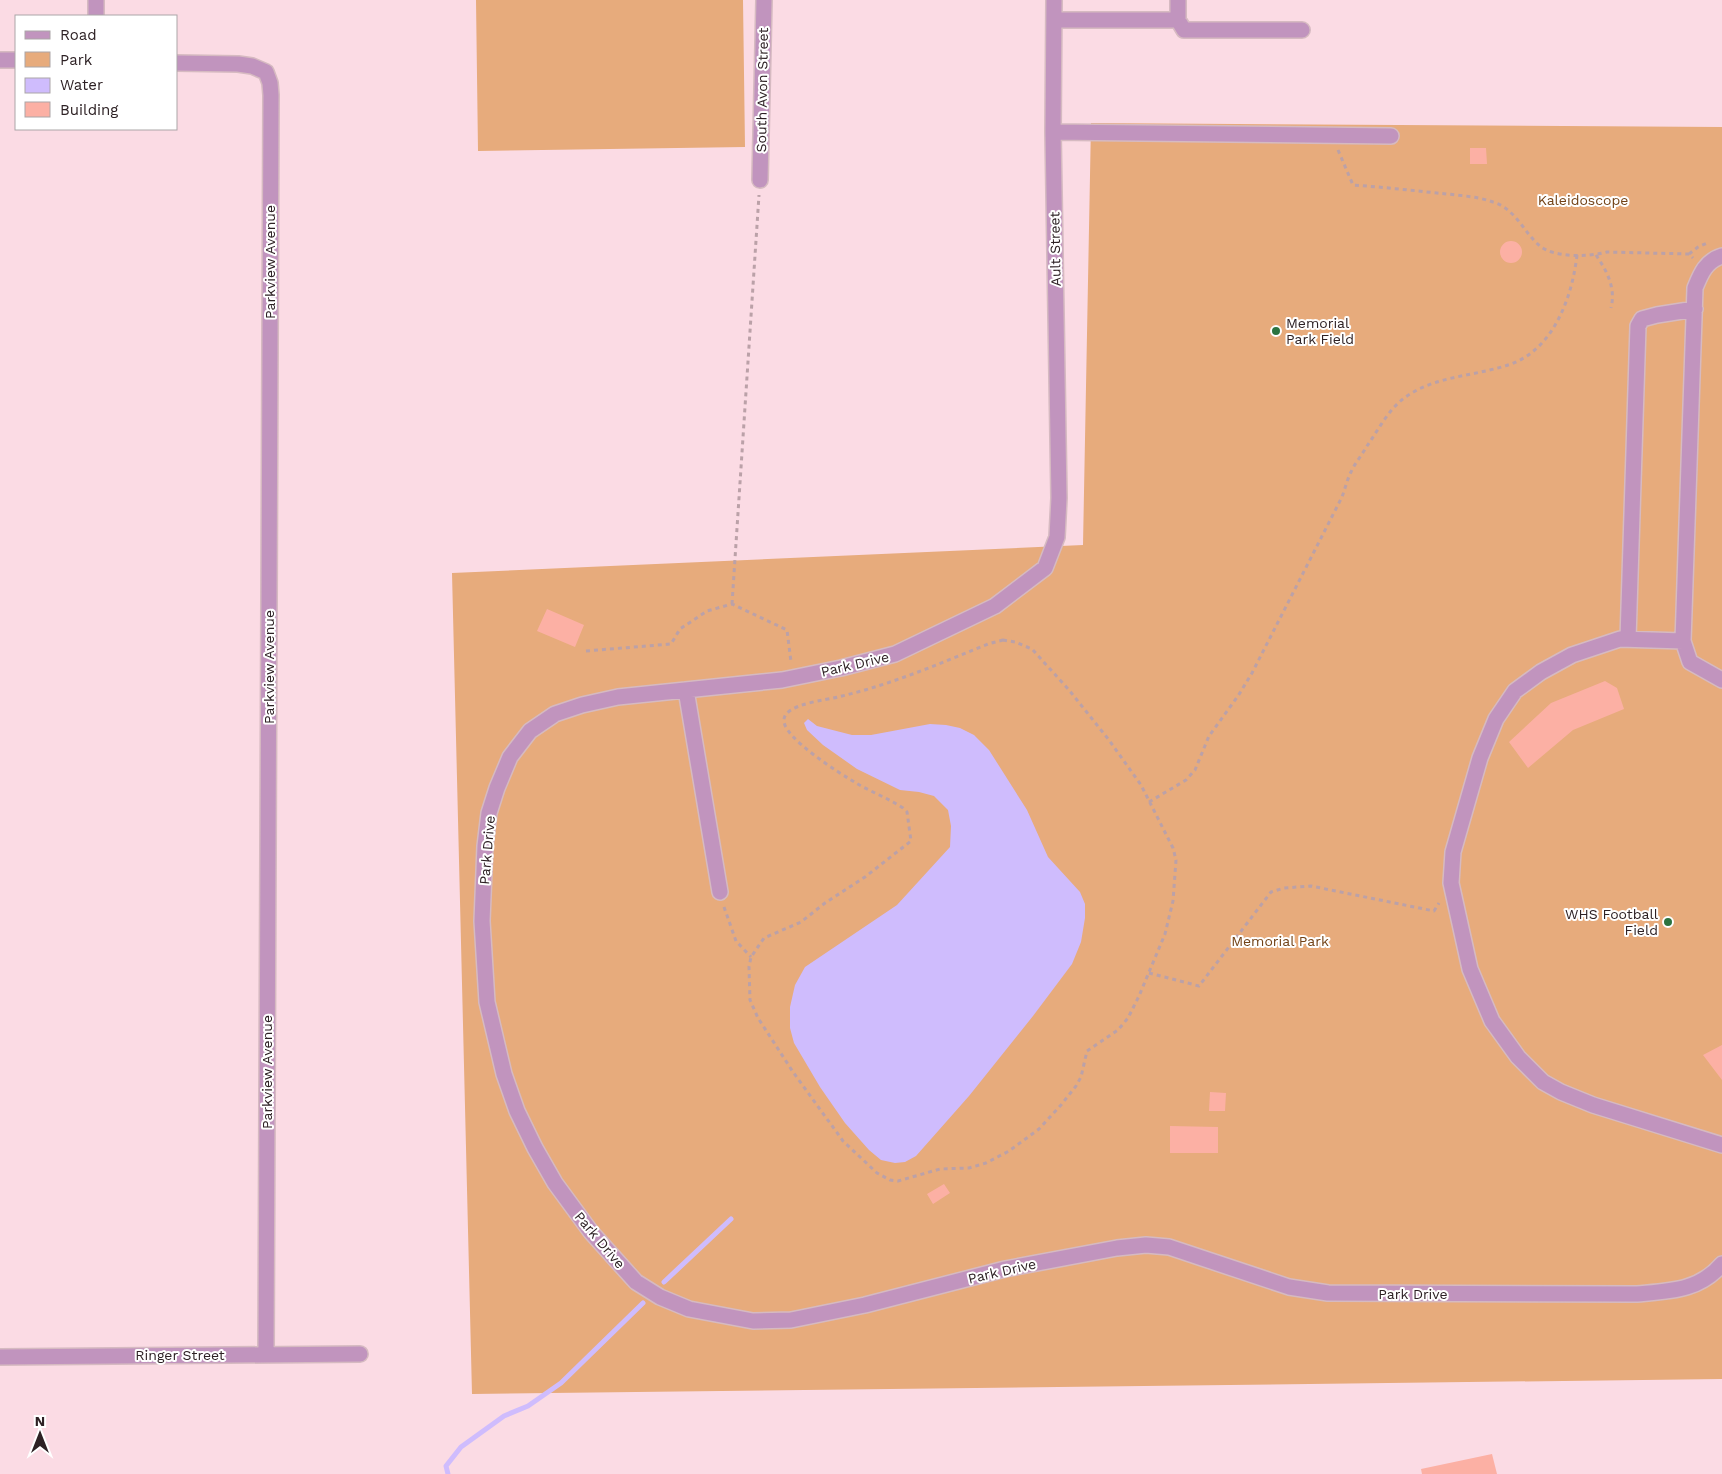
<svg xmlns="http://www.w3.org/2000/svg" width="1722" height="1474" viewBox="0 0 1722 1474" font-family="'Work Sans',sans-serif">
  <style>
    .green { fill: #e7ab7c }
    .water { fill: #cfbcfd }
    .lines { fill: none; stroke-linecap: round; stroke-linejoin: round }
    .stream { stroke: #cfbcfd; stroke-width: 5 }
    .building { fill: #fcb0a4 }
    .minor-casing { stroke: #d6bac1; stroke-width: 18 }
    .path { stroke: #bba1a8; stroke-width: 3; stroke-dasharray: 4 4; stroke-linecap: butt }
    .minor { stroke: #c194be; stroke-width: 15 }
    .poi-dot { fill: #2b7340; stroke: #fff; stroke-width: 2 }
    .labels { text-anchor: middle; stroke-width: 4; stroke-linejoin: round; paint-order: stroke }
    .street-label { font-size: 14px; fill: #2d2124; stroke: #fff }
    .park-label { font-size: 14px; fill: #724216; stroke: #fff }
    .poi-label { font-size: 14px; fill: #2d2124; stroke: #fff; text-anchor: start }
  </style>
  <rect width="100%" height="100%" fill="#fbdbe4"/>
  <!-- green -->
  <path class="green" d="M476,0H743L745,147L478,151Z
    M1091,123L1722,127V1379L472,1394L452,573L1083,545Z"/>
  <!-- water -->
  <path class="water" d="M808,719L817,726L852,735H871L930,724L946,725L960,728L974,735L989,750L1027,810L1048,857L1080,892L1085,904V918L1081,942L1072,964L1033,1016L969,1096L916,1156L905,1162L895,1163L881,1160L869,1150L845,1123L820,1087L794,1043L790,1028V1007L795,985L805,967L897,905L950,847L951,826L948,810L934,796L919,792L900,790L857,769L823,745L807,730L804,723Z"/>
  <g class="lines">
    <!-- stream -->
    <path class="stream" d="M664,1282L731,1219
      M448,1474L446,1466L461,1447L504,1416L528,1406L561,1383L643,1303"/>
  </g>
  <!-- building -->
  <path class="building" d="M1470,148H1486L1487,164H1470Z
    M1500 252a11 11 0 1 1 22 0a11 11 0 1 1-22 0Z
    M547,609L584,625L575,647L537,631Z
    M1605,681L1617,688L1624,709L1573,730L1528,768L1509,742L1551,703Z
    M1722,1045V1080L1703,1055Z
    M1210,1092L1226,1093L1225,1111H1209Z
    M1170,1126L1218,1127V1153H1170Z
    M944,1184L950,1193L933,1204L927,1194Z
    M1492,1454L1497,1474H1422L1421,1469Z"/>
  <g class="lines">
    <!-- minor casing -->
    <g class="minor-casing">
      <path id="minor" d="M96,0V16
        M1054,0L1053,132L1059,498L1057,537L1045,568L995,606L895,654L841,668L782,680L618,697L582,705L555,714L530,731L510,757L497,788L489,813L485,846L482,921L487,1002L504,1074L517,1111L535,1148L555,1183L591,1232L636,1282L660,1297L689,1309L753,1321L791,1320L865,1305L1005,1269L1117,1248L1146,1245L1169,1247L1289,1287L1328,1293L1637,1294C1670,1291 1699,1291 1722,1264
        M1178,0V20L1184,30H1302
        M1054,20H1178
        M0,60H16
        M176,63L238,64L252,66L266,72L270,83L271,95L266,1355
        M1053,132L1391,136
        M760,180L764,0
        M1722,256C1706,261 1701,273 1695,288L1683,641L1690,662L1722,680
        M1628,639L1638,326L1642,319L1657,315L1695,309
        M1683,641L1620,639L1572,655L1541,672L1515,691L1496,719L1480,758L1453,852L1451,883L1470,969L1492,1021L1518,1057L1543,1082L1561,1092L1593,1105L1722,1145
        M686,690L720,892
        M0,1357L360,1354"/>
    </g>
    <!-- path -->
    <path class="path" d="M1338,150L1353,185C1381,187 1409,190 1437,193C1455,195 1476,196 1493,202C1516,209 1524,233 1540,246C1554,258 1590,257 1607,252L1689,254L1693,258
      M1689,254L1698,247L1707,243
      M1596,255C1607,271 1616,288 1611,308
      M732,604L759,195
      M1003,640L1015,642L1032,649L1069,690L1109,740L1141,785L1173,848L1176,860L1173,901L1165,934L1139,996L1128,1018L1118,1030L1087,1051L1081,1077L1076,1086L1061,1105L1039,1129L1009,1151L986,1163L969,1168L940,1169L898,1181L890,1180L877,1173L843,1141L793,1072L758,1018L750,1000L749,967L751,957L764,938L801,922L825,903L865,877L911,841L907,812L903,808C888,798 871,792 856,783C841,774 781,737 784,719C786,704 826,700 838,697C890,685 939,664 988,644Z
      M586,651L671,644L680,629L707,611L732,604L787,630L791,662
      M1149,802L1186,780L1195,770L1209,736L1238,696L1252,673L1342,497C1345,489 1347,480 1351,472C1355,463 1362,455 1367,446C1379,429 1389,408 1407,396C1436,376 1475,376 1508,365C1553,351 1572,298 1577,255
      M724,907L736,941L751,957
      M1149,973L1199,986L1271,892L1284,888L1311,886L1434,911L1439,903"/>
    <!-- minor -->
    <use href="#minor" class="minor"/>
  </g>
  <!-- markers -->
  <g class="poi-dot">
    <circle cx="1276" cy="331" r="5"/>
    <circle cx="1668" cy="922" r="5"/>
  </g>
  <g class="labels">
    <!-- street labels -->
    <g class="street-label">
      <text transform="translate(762 90) rotate(-89)" y="5">South Avon Street</text>
      <text transform="translate(1055 249) rotate(-91)" y="5">Ault Street</text>
      <text transform="translate(270 262) rotate(-90)" y="5">Parkview Avenue</text>
      <text transform="translate(855 664) rotate(-13)" y="5">Park Drive</text>
      <text transform="translate(269 667) rotate(-90)" y="5">Parkview Avenue</text>
      <text transform="translate(487 850) rotate(-85)" y="5">Park Drive</text>
      <text transform="translate(267 1072) rotate(-90)" y="5">Parkview Avenue</text>
      <text transform="translate(600 1240) rotate(50)" y="5">Park Drive</text>
      <text transform="translate(1002 1271) rotate(-13)" y="5">Park Drive</text>
      <text x="1413" y="1299">Park Drive</text>
      <text x="180" y="1360">Ringer Street</text>
    </g>
    <!-- park labels -->
    <g class="park-label">
      <text x="1583" y="205">Kaleidoscope</text>
      <text x="1280" y="946">Memorial Park</text>
    </g>
    <!-- poi labels -->
    <g class="poi-label">
      <text x="1286" y="328">Memorial<tspan x="1286" dy="16">Park Field</tspan></text>
      <text x="1658" y="919" text-anchor="end">WHS Football<tspan x="1658" dy="16">Field</tspan></text>
    </g>
  </g>
  <!-- legend -->
  <rect x="15" y="15" width="162" height="115" fill="#ffffff" stroke="#aba6a7"/>
  <rect x="25" y="31" width="25" height="8" fill="#c194be" stroke="#aba6a7"/>
  <text x="60" y="40" font-size="15" fill="#2d2124">Road</text>
  <rect x="25" y="52" width="25" height="15" fill="#e7ab7c" stroke="#aba6a7"/>
  <text x="60" y="65" font-size="15" fill="#2d2124">Park</text>
  <rect x="25" y="78" width="25" height="15" fill="#cfbcfd" stroke="#aba6a7"/>
  <text x="60" y="90" font-size="15" fill="#2d2124">Water</text>
  <rect x="25" y="102" width="25" height="15" fill="#fcb0a4" stroke="#aba6a7"/>
  <text x="60" y="115" font-size="15" fill="#2d2124">Building</text>
  <!-- north arrow -->
  <g transform="translate(40 1434)" stroke="#ffffff" stroke-width="4" paint-order="stroke">
  <path d="M0-4L9 19L0 12L-9 19Z" fill="#2d2124"/>
  <text y="-8" font-size="14" font-weight="bold" text-anchor="middle" fill="#2d2124">N</text>
  </g>
</svg>
